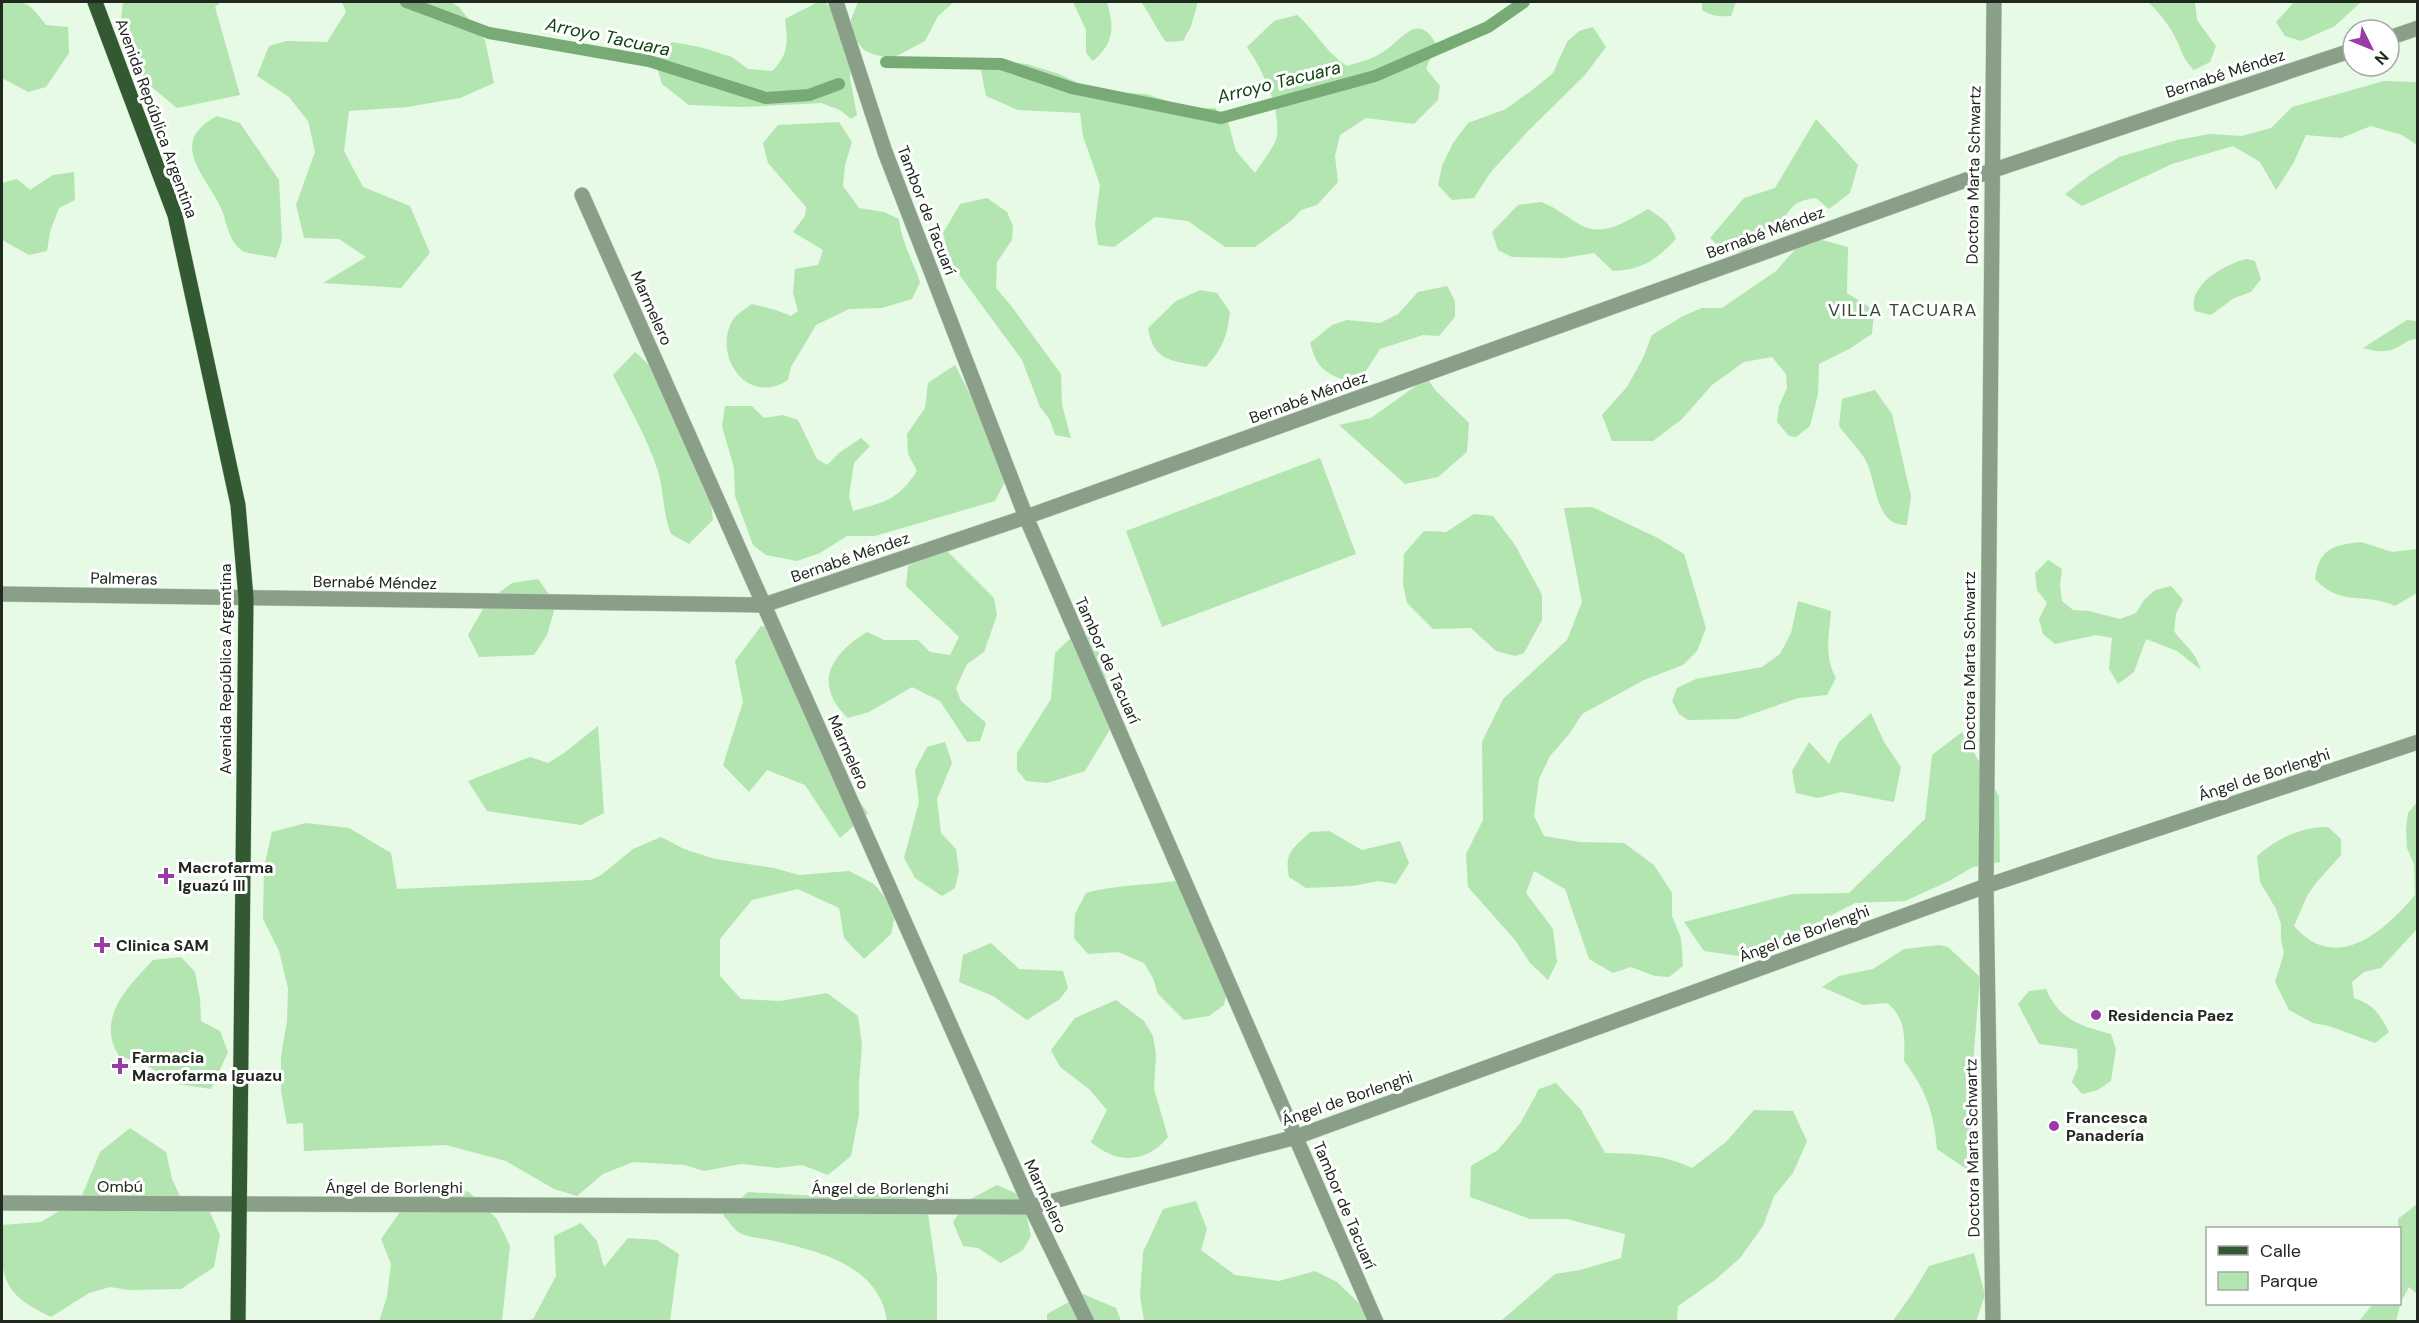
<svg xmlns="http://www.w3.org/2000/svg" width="2419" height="1323" viewBox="0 0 2419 1323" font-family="'DM Sans',sans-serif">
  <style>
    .green { fill: #b2e5af }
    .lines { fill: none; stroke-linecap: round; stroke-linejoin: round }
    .stream { stroke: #78aa76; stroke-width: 12 }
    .minor-casing { stroke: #c3d4c2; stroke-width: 16 }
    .major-casing { stroke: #c3d4c2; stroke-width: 16 }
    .minor { stroke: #899f88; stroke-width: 15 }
    .major { stroke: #325931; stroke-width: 15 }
    .poi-dot { fill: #9a3ca5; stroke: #fff; stroke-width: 2 }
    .labels { text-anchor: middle; stroke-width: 6; stroke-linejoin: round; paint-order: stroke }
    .street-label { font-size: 16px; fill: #212820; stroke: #fff }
    .poi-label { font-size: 16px; font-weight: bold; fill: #212820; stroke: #fff; text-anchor: start }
    .water-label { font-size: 18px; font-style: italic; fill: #0c430f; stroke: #fff }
    .neighbourhood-label { font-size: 18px; letter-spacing: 1.5px; fill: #364635; stroke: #fff }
  </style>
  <rect width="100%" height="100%" fill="#e6fae5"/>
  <!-- green -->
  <path class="green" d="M2,2C29,1 29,4 46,25L68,27L69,53L46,87L28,92L2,78Z
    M123,2H221L215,7L240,95L177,108L136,74L119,33Z
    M342,2H451L459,7L485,40L494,83L460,98L407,107L349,111L344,151L363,187L410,206L430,253L401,288L323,283L366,257L339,239L304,238L296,205L315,152L308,121L289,97L257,76L269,46L286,41L327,42L346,12Z
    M818,2H825L840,19L852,49L850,78L857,115L851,119L840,110L821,103L743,107L689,105L662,84L655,61L672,42L700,47L732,57L748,69L772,71C789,55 788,41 785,19Z
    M858,2H954L938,16L925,41L893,58L875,55L864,50L854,38L851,20Z
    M1073,2H1107C1114,27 1115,42 1093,61L1086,53V30Z
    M1141,2H1198L1191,26L1183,41L1166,42C1156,29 1151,15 1141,2Z
    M1702,2H1736L1731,16C1719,17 1712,16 1702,10Z
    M2148,2H2195L2197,20L2216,46L2210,62L2194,70C2183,59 2183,54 2177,41C2170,26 2160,13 2148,2Z
    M2294,2H2361L2335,26L2301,41L2285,36L2276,22Z
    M1297,15C1317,32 1323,50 1347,66C1357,63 1369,60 1378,55C1400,44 1417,8 1436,44L1426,69L1440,86L1438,100L1414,124L1366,118L1340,135L1335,156L1338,182L1317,205L1301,210L1292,220L1255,247H1225L1188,221L1155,217L1114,247L1098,245L1095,224L1100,185L1083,136L1080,113L1018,110L986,96L980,65L1002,61L1027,64L1059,74L1080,84L1113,92L1146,94L1192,109L1215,108L1228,122L1236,151L1255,173C1260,165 1276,145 1277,136C1280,106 1263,71 1247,47L1274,21Z
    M1593,27L1606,47L1585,75L1528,131L1490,173L1474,198L1452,200L1438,185L1442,166L1453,143L1468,123L1506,109L1531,91L1553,73L1567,42L1579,31Z
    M2384,81L2417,82V145L2402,135L2371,126L2341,138L2306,135L2293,164L2276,190L2260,162L2233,146L2172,164L2082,206L2065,194L2090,175L2119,157L2177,140L2210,134L2242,136L2271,128L2292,107Z
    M217,116L240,123L279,180L282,240L276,258C266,255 247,255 240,249C228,239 227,222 221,208C205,174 167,142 217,116Z
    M1816,119L1858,165L1850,193L1829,209L1816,198C1788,201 1792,212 1775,229C1766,238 1754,245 1744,253L1722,249L1710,238L1744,198L1775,188Z
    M839,122L852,142L845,165L843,186L859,208L884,212L899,219C901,241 913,261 920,282L912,299L882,308L849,309L816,325L791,367L788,380C745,408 711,352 734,318C738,313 747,308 752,304L776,310L791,316L798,311L793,293L795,269L818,265L823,250L793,232L805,216L806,207L768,163L763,143L778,125Z
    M74,172L75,200L59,208L50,232L47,251L29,255L4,241L2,238V183L17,179L30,190L53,175Z
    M987,198L1007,212L1013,226L1012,240L997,262L996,288L1012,307L1061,374L1062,405L1071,438L1055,435L1050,420L1040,407L1022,360L961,277L949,257L943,233L960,204Z
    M1541,202C1555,207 1561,213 1574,221C1601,240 1623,223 1648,209C1661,217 1671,224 1676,239C1656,260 1642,270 1613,271L1594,253L1564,258L1512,257L1498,250L1492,232L1518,205Z
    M1807,236L1848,247L1847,293L1874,310L1872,334L1849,349L1819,364L1818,394L1810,426L1796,437L1789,436L1777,422L1779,406L1787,388L1786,374L1772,357L1744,362L1712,385L1682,419L1653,441H1612L1602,415L1627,387L1643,358L1652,335L1683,316L1702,308H1722L1776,271Z
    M2247,259L2255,261L2261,279L2251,292L2234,298L2211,315L2195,311C2186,286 2226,263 2247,259Z
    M1447,286L1455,301V317L1439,336L1423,335L1380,349L1364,374L1346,381C1323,372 1317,367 1310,343L1332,325L1347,320L1380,323L1398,314L1418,292Z
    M1200,290L1217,293L1230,312C1227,337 1223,348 1206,367C1177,361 1153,364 1148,328L1176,301Z
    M2407,320L2417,321V339C2408,339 2403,345 2394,349C2383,353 2374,351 2363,348Z
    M635,352C661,374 695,418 703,451C709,472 710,497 713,520L689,544L671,534C663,514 664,492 658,471C647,437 629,407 613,375Z
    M955,365L1010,472L995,501L875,536H847L820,553L797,561L766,555L753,545L735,496L734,468L722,426L725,406H752L764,418L783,415L798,420L817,459L827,465L839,453L861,438L870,446L854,463L849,496L853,511C885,502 898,500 917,471L908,454L907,434L925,408L928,383Z
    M1427,378L1436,391L1469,423L1467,452L1438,477L1405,484L1339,425L1371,418Z
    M1875,390L1892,414L1911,496L1907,525C1873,526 1878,481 1865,459C1859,449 1847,437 1839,426L1842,399Z
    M1320,458L1356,554L1162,627L1126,531Z
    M1592,507L1658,538L1684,554L1706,628L1697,651L1683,665L1644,680L1582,714L1570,733L1550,756L1539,779L1534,816L1544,836L1580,842L1624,843L1654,865L1672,893V916L1681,938L1683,966L1669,977L1655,976L1631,967L1613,973L1589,959L1565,889L1534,871L1526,893L1553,929L1557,962L1548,980L1530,963L1515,940L1468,887L1466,854L1483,820L1482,742L1503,699L1567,640L1582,602L1564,508Z
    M1474,514L1493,516L1515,545L1542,595V620L1524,653L1515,656L1496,651L1471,628L1433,629L1407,603L1403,584L1404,554L1424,531L1446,532Z
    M2361,542L2392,552L2417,549V593L2395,606C2362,591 2342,608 2315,579C2319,548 2334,545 2361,542Z
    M944,548L994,598L997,615L984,652L967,664L956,688L961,701L986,723L980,741L967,742L940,701L912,687L869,712L848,718C812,684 831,654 867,632L884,640H918L930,652L950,655L959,637L906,586L908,566Z
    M2048,560L2062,569L2060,585L2062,601L2073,610L2089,611L2120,619L2136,613L2144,600L2155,590L2171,586L2183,600L2176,614L2174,631C2186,648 2194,649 2201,670L2177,651L2146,639L2134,672L2118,684L2109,669L2112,638L2096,635L2055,644L2043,634L2039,619L2047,603L2037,590L2035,573Z
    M538,579L556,604L547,635L534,655L479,657L468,635L487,602L512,583Z
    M1798,601L1831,611C1829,636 1824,656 1836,678L1827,695L1798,698L1738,719L1688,720L1679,714L1672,701L1677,688L1696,679L1762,667L1780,654L1791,633Z
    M761,626L782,632L798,677L806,720L822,750L868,813L840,838L805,785L767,770L749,792L723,765L743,702L735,661Z
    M1077,632L1094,637L1113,703L1109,731L1085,771L1047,783L1026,781L1017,770V753L1051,699L1055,653Z
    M1871,713L1884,742L1901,767L1894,802L1841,792L1818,798L1796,793L1792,771L1809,742L1829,764L1839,742Z
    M598,726L604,813L581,825L487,811L468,781L530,757L548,763L564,753Z
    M1962,732L1999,796L2000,862L1973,867L1949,881L1905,901L1855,903L1780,942L1745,957L1704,951L1684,922L1793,894L1849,893L1925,819L1932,755Z
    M945,742L952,763L937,799L941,833L956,849L959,871L955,888L942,896L915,878L904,858L919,802L915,770L927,747Z
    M2417,802V929L2381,968L2364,972L2352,982L2354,998C2374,1005 2379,1013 2389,1032L2375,1043L2329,1026L2313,1023L2289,1010L2275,982L2284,953L2281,940V924L2276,909L2260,882L2257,856C2276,839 2303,826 2328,827L2341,839V855L2316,883L2307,896L2294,926C2336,974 2383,933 2415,895L2414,864L2407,848L2406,829L2408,813Z
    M306,823L349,828L391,853L397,889L591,880L601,875L633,849L661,837L684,849L715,859L774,868L799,875L849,871L874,884L896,911L891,934L864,959L844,938L839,908L798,889L752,900L720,939V976L741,999L780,1001L827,993L858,1016L862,1045L859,1083V1115L851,1156L828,1175L802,1165L778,1168L741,1164L704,1171L685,1165L633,1162L603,1174L577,1196L554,1189L506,1161L446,1145L304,1151L303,1123L287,1124L281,1091V1056L287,1021L288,988L279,951L263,919L264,867L272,832Z
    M1329,831L1362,850L1400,841L1409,863L1396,884L1378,881L1353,886L1306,888L1289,877C1284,852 1293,849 1310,832Z
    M1177,881L1227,990L1224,1005L1209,1016L1184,1020L1158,994L1153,978L1144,963L1118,952L1088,954L1074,938L1075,914L1086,893C1115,885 1147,885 1177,881Z
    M991,943L1019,969L1063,971L1068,988L1060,999L1027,1020L993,996L959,982L963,955Z
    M1939,945L1948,947L1980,977L1972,1075L1978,1125L1968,1170L1937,1149C1934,1113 1926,1090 1904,1061C1905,1039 1906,1017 1887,1003L1863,1005L1822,987L1839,976L1873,969L1904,949Z
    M181,957L195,972L200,999L201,1021L220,1031L228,1052L211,1089L178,1084L142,1063L119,1056C95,1018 129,986 153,960Z
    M2046,989C2059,1020 2081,1026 2111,1034L2116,1049L2111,1081L2098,1090L2082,1094L2072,1082L2078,1067L2077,1049L2039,1044L2018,1004L2029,991Z
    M1116,1000L1144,1021L1153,1036L1156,1054L1154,1089L1168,1137C1146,1164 1116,1164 1091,1142L1107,1110L1089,1089L1060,1067L1051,1050L1075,1018Z
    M1556,1083L1581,1110L1605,1153C1637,1154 1663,1154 1692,1168L1726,1142L1754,1110L1793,1111L1807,1141L1793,1173L1774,1196L1763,1226L1740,1258L1715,1280L1678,1306L1677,1321H1501L1555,1274L1580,1270L1621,1258L1625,1234L1567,1219H1530L1470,1197L1471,1166L1498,1150L1521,1122L1539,1089Z
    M130,1128L166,1152L172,1179L180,1196L209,1210L220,1235L214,1267L181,1289L129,1290L110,1287L89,1293L51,1317C2,1294 0,1278 2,1225L41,1222L81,1198L100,1152Z
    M997,1185L1022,1196L1031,1236L1023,1250L1001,1263L978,1248L963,1246L953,1222L967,1201Z
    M440,1186L469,1192L497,1219L510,1246L502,1321L379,1322L387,1296L391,1264L381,1239L407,1202Z
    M748,1192L836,1197L878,1192L901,1193L928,1214L937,1276V1321H887C879,1264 817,1251 770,1240C761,1238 746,1237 738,1232C733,1228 728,1220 723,1215Z
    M1196,1201L1207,1229L1201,1250L1235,1275L1279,1281L1315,1271L1337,1282L1371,1315L1373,1321H1144L1140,1296L1143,1252L1163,1209Z
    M2417,1204V1294L2409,1287L2401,1302L2396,1321H2359L2373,1304H2400L2398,1219Z
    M581,1223L597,1241L604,1267L628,1238L657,1240L679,1254L670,1321H526L533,1319L556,1276L554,1236Z
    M1974,1253L1985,1295L1976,1321L1892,1322L1912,1294L1929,1266Z
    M1083,1294L1116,1308L1121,1321H1047V1314Z"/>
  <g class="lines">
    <!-- stream -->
    <path class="stream" d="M406,2L489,33L649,61L766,98L809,95L839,84
      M886,62L1001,64L1072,88L1221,118L1375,76L1488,27L1524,2"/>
    <!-- minor casing -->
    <g class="minor-casing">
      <path id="minor" d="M836,2L885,152L1026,517L1376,1322
        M2389,38L2418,28
        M582,195L1031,1207L1087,1322
        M2,594L764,605L1026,517L1991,171L2353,50
        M2,1203L1031,1207L1296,1137L1986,886L2418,742
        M1993,1322L1986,886L1994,2"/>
    </g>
    <!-- major casing -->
    <g class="major-casing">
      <path id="major" d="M95,2L175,215L238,505L246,598L238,1322"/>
    </g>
    <!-- minor -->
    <use href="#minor" class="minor"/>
    <!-- major -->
    <use href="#major" class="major"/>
  </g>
  <!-- markers -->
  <g class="poi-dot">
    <path d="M163 867h6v6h6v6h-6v6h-6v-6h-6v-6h6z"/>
    <path d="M99 936h6v6h6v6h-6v6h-6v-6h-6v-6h6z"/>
    <circle cx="2096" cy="1015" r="6"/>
    <path d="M117 1057h6v6h6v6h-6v6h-6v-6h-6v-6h6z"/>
    <circle cx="2054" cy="1126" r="6"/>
  </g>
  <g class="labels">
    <!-- street labels -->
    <g class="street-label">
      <text transform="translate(2225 73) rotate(-18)" y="6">Bernabé Méndez</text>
      <text transform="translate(157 118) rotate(70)" y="6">Avenida República Argentina</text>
      <text transform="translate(1973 175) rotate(-89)" y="6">Doctora Marta Schwartz</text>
      <text transform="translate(927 210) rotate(69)" y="6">Tambor de Tacuarí</text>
      <text transform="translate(1765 232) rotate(-20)" y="6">Bernabé Méndez</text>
      <text transform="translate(652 308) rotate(66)" y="6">Marmelero</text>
      <text transform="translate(1308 397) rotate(-20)" y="6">Bernabé Méndez</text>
      <text transform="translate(850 557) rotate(-19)" y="6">Bernabé Méndez</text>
      <text transform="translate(124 578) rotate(1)" y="6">Palmeras</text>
      <text transform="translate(375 582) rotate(1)" y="6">Bernabé Méndez</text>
      <text transform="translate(1108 660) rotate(66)" y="6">Tambor de Tacuarí</text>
      <text transform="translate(1969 661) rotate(-90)" y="6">Doctora Marta Schwartz</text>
      <text transform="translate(225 669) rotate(-90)" y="6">Avenida República Argentina</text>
      <text transform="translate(849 752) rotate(66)" y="6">Marmelero</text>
      <text transform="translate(2264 774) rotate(-18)" y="6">Ángel de Borlenghi</text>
      <text transform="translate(1804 933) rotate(-20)" y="6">Ángel de Borlenghi</text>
      <text transform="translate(1347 1098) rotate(-19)" y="6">Ángel de Borlenghi</text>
      <text transform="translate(1972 1148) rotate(-91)" y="6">Doctora Marta Schwartz</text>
      <text x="120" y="1192">Ombú</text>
      <text x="394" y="1193">Ángel de Borlenghi</text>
      <text x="880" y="1194">Ángel de Borlenghi</text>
      <text transform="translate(1046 1196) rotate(65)" y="6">Marmelero</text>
      <text transform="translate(1345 1205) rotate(67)" y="6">Tambor de Tacuarí</text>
    </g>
    <!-- poi labels -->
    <g class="poi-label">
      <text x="178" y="873">Macrofarma<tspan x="178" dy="18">Iguazú III</tspan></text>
      <text x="116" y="951">Clinica SAM</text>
      <text x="2108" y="1021">Residencia Paez</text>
      <text x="132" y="1063">Farmacia<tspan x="132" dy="18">Macrofarma Iguazu</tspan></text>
      <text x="2066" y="1123">Francesca<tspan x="2066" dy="18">Panadería</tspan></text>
    </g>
    <!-- water labels -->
    <g class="water-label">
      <text transform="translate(608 37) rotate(12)" y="6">Arroyo Tacuara</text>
      <text transform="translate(1279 82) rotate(-14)" y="6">Arroyo Tacuara</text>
    </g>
    <!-- neighbourhood labels -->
    <g class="neighbourhood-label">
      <text x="1903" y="316">VILLA TACUARA</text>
    </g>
  </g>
  <!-- border -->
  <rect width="2419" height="1323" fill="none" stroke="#212820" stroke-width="6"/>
  <!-- legend -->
  <rect x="2206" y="1227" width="195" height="78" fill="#ffffff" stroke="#a6a9a6" stroke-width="1.5"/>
  <rect x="2218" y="1246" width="30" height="9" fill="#325931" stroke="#a6a9a6" stroke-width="1.5"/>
  <text x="2260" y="1257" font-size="18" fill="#212820">Calle</text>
  <rect x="2218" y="1272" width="30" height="18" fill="#b2e5af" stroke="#a6a9a6" stroke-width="1.5"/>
  <text x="2260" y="1287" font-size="18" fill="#212820">Parque</text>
  <!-- north arrow -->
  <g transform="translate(2371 48) rotate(133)"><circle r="28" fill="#ffffff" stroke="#a6a9a6" stroke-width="1.5"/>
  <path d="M0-4.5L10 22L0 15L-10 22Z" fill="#9a3ca5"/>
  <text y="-9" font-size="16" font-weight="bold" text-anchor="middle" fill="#212820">N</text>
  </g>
</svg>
